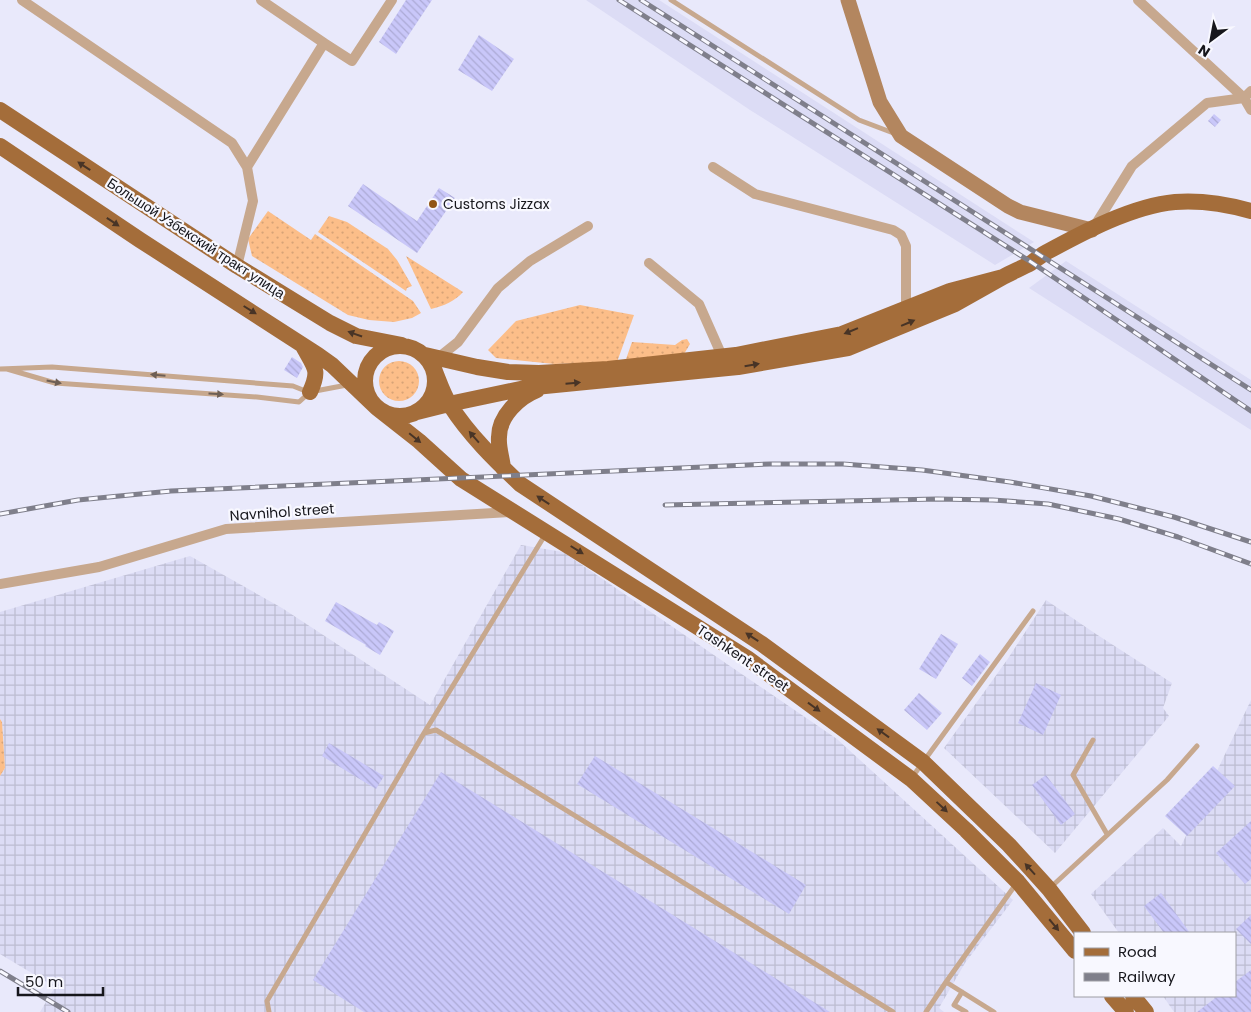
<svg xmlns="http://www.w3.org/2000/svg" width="1251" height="1012" viewBox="0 0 1251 1012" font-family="Poppins,sans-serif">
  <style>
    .built { fill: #dcdcf5 }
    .industrial { fill: url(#industrial-grid) }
    .grass { fill: url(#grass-dots) }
    .building { fill: url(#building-back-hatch) }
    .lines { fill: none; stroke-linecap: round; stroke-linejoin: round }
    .lane { stroke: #c7a88e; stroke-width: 5 }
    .street { stroke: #c7a88e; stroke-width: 10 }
    .secondary { stroke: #b3865f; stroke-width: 15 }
    .primary { stroke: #a46d3a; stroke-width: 16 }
    .rail-casing { stroke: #7f7f8b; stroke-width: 5 }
    .rail { stroke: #f8f8ff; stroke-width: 3; stroke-dasharray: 9; stroke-linecap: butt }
    .oneway { fill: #483426 }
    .oneway2 { fill: #6e5f55 }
    .poi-dot { fill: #925616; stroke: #f8f8ff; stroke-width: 2 }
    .labels { text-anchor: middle; stroke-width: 4.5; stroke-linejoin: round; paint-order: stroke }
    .poi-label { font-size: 14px; fill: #16161c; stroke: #f8f8ff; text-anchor: start }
    .street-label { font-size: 14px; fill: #16161c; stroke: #f8f8ff }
  </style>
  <defs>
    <pattern id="industrial-grid" width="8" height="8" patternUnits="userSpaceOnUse" patternTransform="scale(1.25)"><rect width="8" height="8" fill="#dcdcf5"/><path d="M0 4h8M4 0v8" fill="none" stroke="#bcbcd1"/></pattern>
    <pattern id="grass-dots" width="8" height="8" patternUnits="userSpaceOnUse" patternTransform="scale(1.25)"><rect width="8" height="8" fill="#fcbe89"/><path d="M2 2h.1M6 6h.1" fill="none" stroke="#d7a376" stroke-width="1.8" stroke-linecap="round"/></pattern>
    <pattern id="building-back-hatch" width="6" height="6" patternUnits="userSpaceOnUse" patternTransform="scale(1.25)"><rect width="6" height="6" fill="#c9c7f9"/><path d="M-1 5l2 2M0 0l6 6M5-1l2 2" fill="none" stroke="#acaad5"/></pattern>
  </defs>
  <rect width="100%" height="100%" fill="#e9e9fb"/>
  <!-- built -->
  <path class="built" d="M586,0H659L1034,242L995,265L750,110Z
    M1066,261L1251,380V430L1029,288Z"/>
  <!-- industrial -->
  <path class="industrial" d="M521,545L563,552L837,739L1013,900L965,963L939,1008L944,1012H40L55,987L0,954V776L5,768L2,722L0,719V612L190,556L282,608L430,705Z
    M1046,600L1096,634L1172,683L1163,708L1169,716L1055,853L944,748L1007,660Z
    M1251,700V1012H1174L1163,996H1235V933H1119L1091,894L1163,828L1181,846Z"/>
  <!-- grass -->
  <path class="grass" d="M268,211L311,240L315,234L413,301L421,313L412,318L394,322L369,320L348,315L252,256L248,239Z
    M329,216L347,222L388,249L397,260L412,286L407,288L406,291L318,232Z
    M406,256L463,292C455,301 444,306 431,309Z
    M580,305L634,315L617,362L554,364L496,358L488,350L516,321Z
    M687,339L690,344L684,354L625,362L632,342L675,345L682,340Z
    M379 381a20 20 0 1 1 40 0a20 20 0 1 1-40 0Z
    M0,719L2,722L5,768L0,776Z"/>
  <!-- building -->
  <path class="building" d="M406,0H432L396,54L379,42Z
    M479,35L514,59L492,91L458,70Z
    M1214,114L1221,120L1215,127L1208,121Z
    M363,184L417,221L439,188L455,198L417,253L348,206Z
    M292,357L301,363L303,367L297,378L284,370Z
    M336,602L377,625L379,622L394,631L380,655L365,646L366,645L325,621Z
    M941,634L958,644L936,679L919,669Z
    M980,654L990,662L972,686L962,678Z
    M1036,683L1061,695L1043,735L1018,723Z
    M919,693L942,713L927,730L904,710Z
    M329,743L384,776L376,789L322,756Z
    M595,756L806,885L789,914L577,784Z
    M1213,766L1235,786L1187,836L1165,816Z
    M441,772L830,1012H364L313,980Z
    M1046,775L1075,814L1061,825L1032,785Z
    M1251,821V879L1245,884L1216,853Z
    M1161,893L1190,933H1164L1144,906Z
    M1251,915V944L1236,929Z
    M1251,970V1012H1197L1218,996H1235V982Z"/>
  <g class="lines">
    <!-- lane -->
    <path class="lane" d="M671,0L859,120L896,134
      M0,369L52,367L293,386L308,392
      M7,369L55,383L257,397L299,402L310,392L347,385
      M424,733L545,535
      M1093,740L1073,775L1107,834
      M913,776L1033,611
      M1051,887L1167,780L1197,746
      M946,982L994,1012
      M962,992L954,1005L966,1012
      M269,1012L267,1001L424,733L436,730L893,1012
      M926,1012L946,982L1016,884"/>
    <!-- street -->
    <path class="street" d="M22,0L232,143L247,167L253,201L237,266
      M261,0L324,43
      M1138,0L1244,98L1251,110
      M247,167L324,43L352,61L392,0
      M713,167L755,194L893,230L901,235L906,246V309
      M1094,227L1132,166L1207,103L1244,98L1251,91
      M649,263L699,304L722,356L721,361
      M438,358L458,342L498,288L530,261L588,226
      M0,584L99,567L226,529L511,512"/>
    <!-- secondary -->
    <path class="secondary" d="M848,0L880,102L901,136L1008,206L1020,212L1092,230"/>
    <!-- primary -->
    <path class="primary" d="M0,110L237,266L330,323L356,336L402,345
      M0,146L140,240L318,355L332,365L377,408L419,441L461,479L747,658L911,779L966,830L1018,882L1075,951
      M1003,277C1012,272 1022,268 1031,263C1036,260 1041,255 1047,252C1084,232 1132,206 1175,202C1201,200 1226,204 1251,211
      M365 381a35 35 0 1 1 70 0a35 35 0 1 1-70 0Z
      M304,348C315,368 320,370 310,392
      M434,369C439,381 443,394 450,405C469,435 495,460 520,484L762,644L923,762L1009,845L1049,889L1083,933
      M417,412L449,404L525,388L738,367L848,348L955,304L1003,277L950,291L842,334L736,355L608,369L539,373L508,372L477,367L425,355
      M503,468C502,458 498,447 499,437C499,416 519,397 537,390
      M1112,996L1126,1012
      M1133,996L1146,1012"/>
    <!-- rail casing -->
    <g class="rail-casing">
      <path id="rail" d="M619,0L1031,262L1251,411
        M641,0L1251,390
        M665,505L937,499L993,500L1048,504L1119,519L1178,537L1251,564
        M0,514L78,500L171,491L770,464H843L922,470L1010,482L1091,496L1174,517L1251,542
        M0,971L68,1012"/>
    </g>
    <!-- rail -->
    <use href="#rail" class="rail"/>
  </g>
  <!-- one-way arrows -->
  <defs><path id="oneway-solid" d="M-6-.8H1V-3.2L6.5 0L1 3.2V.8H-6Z" transform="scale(1.25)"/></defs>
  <g class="oneway">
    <use href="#oneway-solid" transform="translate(84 166) rotate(-147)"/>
    <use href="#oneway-solid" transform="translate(113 222) rotate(34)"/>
    <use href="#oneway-solid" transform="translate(250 310) rotate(32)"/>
    <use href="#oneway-solid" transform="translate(908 323) rotate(-23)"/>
    <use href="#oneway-solid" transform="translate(851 331) rotate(158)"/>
    <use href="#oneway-solid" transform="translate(355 334) rotate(-161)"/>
    <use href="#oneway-solid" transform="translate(752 365) rotate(-10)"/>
    <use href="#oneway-solid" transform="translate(573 383) rotate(-5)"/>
    <use href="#oneway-solid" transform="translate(474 437) rotate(-131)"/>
    <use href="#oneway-solid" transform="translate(415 438) rotate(39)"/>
    <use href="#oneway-solid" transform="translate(543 500) rotate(-147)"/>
    <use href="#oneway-solid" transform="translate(577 550) rotate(32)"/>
    <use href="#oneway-solid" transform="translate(752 637) rotate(-147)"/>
    <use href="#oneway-solid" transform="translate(814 707) rotate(36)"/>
    <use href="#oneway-solid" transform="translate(883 733) rotate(-144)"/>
    <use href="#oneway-solid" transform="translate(942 807) rotate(43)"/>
    <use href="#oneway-solid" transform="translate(1030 869) rotate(-132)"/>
    <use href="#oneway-solid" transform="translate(1054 925) rotate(50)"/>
  </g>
  <g class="oneway2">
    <use href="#oneway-solid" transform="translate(158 375) rotate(-175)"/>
    <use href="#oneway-solid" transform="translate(54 382) rotate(11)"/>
    <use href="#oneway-solid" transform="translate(216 394) rotate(4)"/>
  </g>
  <!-- markers -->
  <circle class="poi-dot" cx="433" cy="204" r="5"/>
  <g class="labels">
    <!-- poi labels -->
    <g class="poi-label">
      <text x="443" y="209">Customs Jizzax</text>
    </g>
    <!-- street labels -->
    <g class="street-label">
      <text transform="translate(196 238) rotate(33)" y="5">Большой Узбекский тракт улица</text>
      <text transform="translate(282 512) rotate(-4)" y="5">Navnihol street</text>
      <text transform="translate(743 658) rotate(34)" y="5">Tashkent street</text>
    </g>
  </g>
  <!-- legend -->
  <rect x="1074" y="932" width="162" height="65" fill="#f8f8ff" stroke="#9e9ea4"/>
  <rect x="1084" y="948" width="25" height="8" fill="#a46d3a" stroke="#9e9ea4"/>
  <text x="1118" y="957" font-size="15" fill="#16161c">Road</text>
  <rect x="1084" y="973" width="25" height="8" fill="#7f7f8b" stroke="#9e9ea4"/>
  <text x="1118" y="982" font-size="15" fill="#16161c">Railway</text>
  <!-- north arrow -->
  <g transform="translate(1211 40) rotate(212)" stroke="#f8f8ff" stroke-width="4" paint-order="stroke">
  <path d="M0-4L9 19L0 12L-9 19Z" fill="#16161c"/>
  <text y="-8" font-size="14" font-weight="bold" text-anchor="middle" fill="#16161c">N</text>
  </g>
  <!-- scale -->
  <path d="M18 987v8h85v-8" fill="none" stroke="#16161c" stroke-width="2.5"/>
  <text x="25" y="987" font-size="15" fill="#16161c" stroke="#f8f8ff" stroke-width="4" paint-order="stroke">50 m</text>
</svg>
